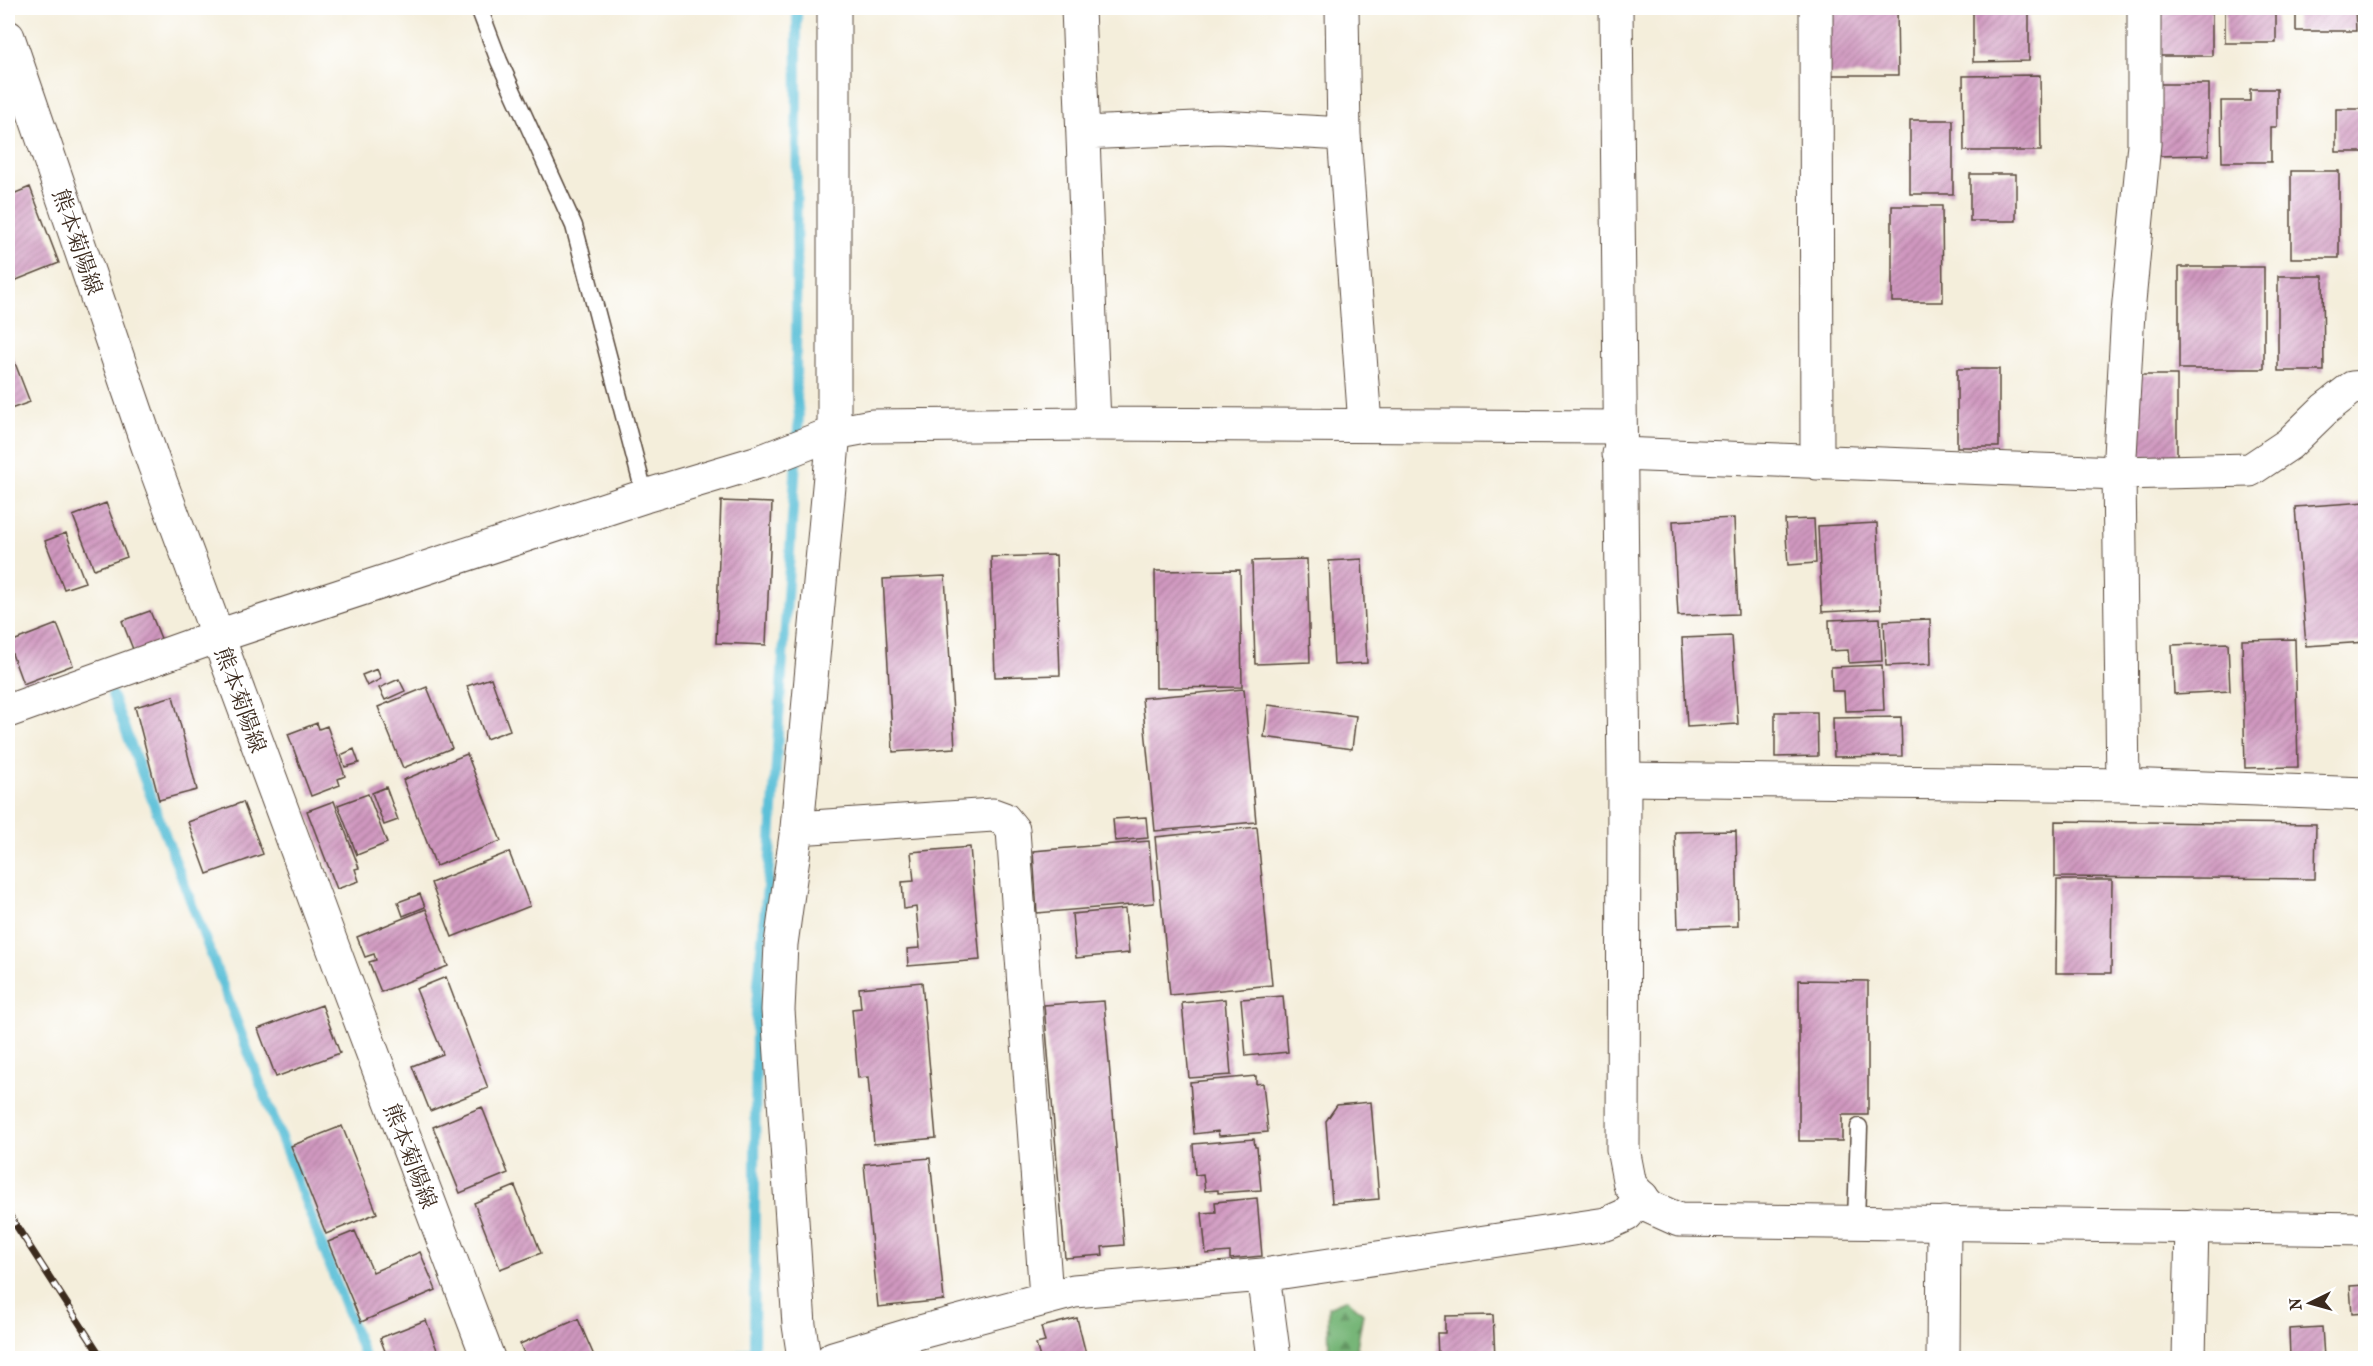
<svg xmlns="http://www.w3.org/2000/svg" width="2373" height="1366" viewBox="0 0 2373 1366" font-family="'IM FELL French Canon','Noto Serif JP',serif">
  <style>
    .forest { fill: url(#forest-firs); stroke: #59704b; stroke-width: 1.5 }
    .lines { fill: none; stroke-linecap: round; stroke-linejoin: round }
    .stream { stroke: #5bc0d8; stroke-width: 10 }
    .building { fill: url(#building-hatch) }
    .service-casing { stroke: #57473a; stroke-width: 19 }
    .minor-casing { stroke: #57473a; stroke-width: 35 }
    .tertiary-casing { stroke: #57473a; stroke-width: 35 }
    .secondary-casing { stroke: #57473a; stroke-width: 35 }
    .service { stroke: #fff; stroke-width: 16 }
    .minor { stroke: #fff; stroke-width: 33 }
    .tertiary { stroke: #fff; stroke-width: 33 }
    .secondary { stroke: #fff; stroke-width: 33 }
    .rail-casing { stroke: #3b2a1e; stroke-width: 7 }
    .rail { stroke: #fff; stroke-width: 4.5; stroke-dasharray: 14; stroke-linecap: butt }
    .labels { text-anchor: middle; stroke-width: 4.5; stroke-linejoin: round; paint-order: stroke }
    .street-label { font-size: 22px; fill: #3b2a1e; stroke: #fff }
  </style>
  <defs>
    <pattern id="forest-firs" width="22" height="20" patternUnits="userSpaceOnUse" patternTransform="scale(1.5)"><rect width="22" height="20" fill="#77b678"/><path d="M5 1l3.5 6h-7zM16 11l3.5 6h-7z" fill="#639462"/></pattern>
    <pattern id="building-hatch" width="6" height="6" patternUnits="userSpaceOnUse" patternTransform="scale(1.5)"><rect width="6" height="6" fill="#d098c0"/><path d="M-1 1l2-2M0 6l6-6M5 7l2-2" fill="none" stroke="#aa7c9b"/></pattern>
  </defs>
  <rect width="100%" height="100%" fill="#fff"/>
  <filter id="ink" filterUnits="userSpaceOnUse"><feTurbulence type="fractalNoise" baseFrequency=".0167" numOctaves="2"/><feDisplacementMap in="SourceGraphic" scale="12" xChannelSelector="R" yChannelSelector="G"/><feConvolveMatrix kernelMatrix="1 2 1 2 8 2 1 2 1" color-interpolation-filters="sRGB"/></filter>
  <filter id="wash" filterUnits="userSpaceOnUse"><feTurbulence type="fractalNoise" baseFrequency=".008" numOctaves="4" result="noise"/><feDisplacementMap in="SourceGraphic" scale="24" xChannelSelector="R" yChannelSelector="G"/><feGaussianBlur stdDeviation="1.35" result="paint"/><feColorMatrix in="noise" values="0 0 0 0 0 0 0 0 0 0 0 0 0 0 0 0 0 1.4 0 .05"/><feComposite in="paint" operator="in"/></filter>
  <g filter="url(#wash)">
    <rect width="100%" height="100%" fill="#f4eedb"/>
    <!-- forest -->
    <path class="forest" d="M1347,1299L1363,1313L1357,1347L1365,1358H1329L1328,1307Z"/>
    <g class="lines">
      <!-- stream -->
      <path class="stream" d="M112,695L365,1358
        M732,1358L754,1350L756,1005L770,855L799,415L796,390L797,8"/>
    </g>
    <g id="blocks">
      <!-- building -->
      <path class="building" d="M1827,8H1897L1898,75H1827Z
        M1973,8H2029V61L1973,62Z
        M2154,8H2212V56H2154Z
        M2225,8H2276V43H2225Z
        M2296,8H2355L2356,31H2296Z
        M2040,75L2041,151H1964L1963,76Z
        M2154,84H2209V155L2154,156Z
        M2250,89H2277V127H2271V162H2222L2221,101H2250Z
        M2336,109H2366V152H2336Z
        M1910,120H1953V194H1910Z
        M2291,171H2339V258H2291Z
        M1970,174H2016V221H1970Z
        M30,187L59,263L14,281L8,264V196Z
        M1892,206H1942L1943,302H1892Z
        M2179,267H2264V369H2179Z
        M2278,276H2323L2324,371H2278Z
        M8,345L30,402L8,410Z
        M1957,369H1999V447H1957Z
        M2129,375H2177V457H2130Z
        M721,501L772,503L766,645L716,643Z
        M2366,502V642L2306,646L2295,507Z
        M106,503L127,557L94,569L73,516Z
        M1734,518L1738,614L1678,616L1673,521Z
        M1814,519L1816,563L1788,565L1785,520Z
        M1877,523L1881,609L1822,612L1818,526Z
        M66,533L85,582L64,589L45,541Z
        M1056,555L1060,675L995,677L991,557Z
        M1307,559L1310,662L1255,664L1252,561Z
        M1362,559L1367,663L1334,665L1329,561Z
        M1240,570L1242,687L1156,688L1155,571Z
        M945,576L955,748L893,752L883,579Z
        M150,611L164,646L136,657L122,621Z
        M1880,618L1882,661L1849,663L1848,650L1830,651L1829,620Z
        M1930,619L1931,664L1886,666L1884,621Z
        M57,624L73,665L23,684L8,643Z
        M1732,636L1738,724L1687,727L1682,638Z
        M2295,639L2298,767L2245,768L2242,640Z
        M2228,643L2230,691L2174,694L2172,645Z
        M1882,665L1884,710L1845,711L1844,691H1832L1831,667Z
        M377,669L381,679L367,686L362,675Z
        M491,678L510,730L486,739L467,686Z
        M399,679L405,691L385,700L379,688Z
        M427,687L452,748L403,768L378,707Z
        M1244,689L1256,822L1155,831L1142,698Z
        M173,696L197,790L159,800L135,707Z
        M1268,705L1356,716L1352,749L1264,737Z
        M1775,712H1817L1818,756L1775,757Z
        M1901,717L1902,756L1834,757L1833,718Z
        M317,723L319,729L327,726L345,776L338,779L340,785L311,796L288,734Z
        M354,749L359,763L345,767L341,755Z
        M467,754L501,841L436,866L403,780Z
        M386,787L398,820L384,825L372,793Z
        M368,794L387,843L357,855L338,805Z
        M334,801L359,868L355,869L359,881L337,889L307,811Z
        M243,802L263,854L207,874L188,822Z
        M1146,817L1148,838L1115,841L1113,819Z
        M2055,821L2316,824L2315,879L2055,877Z
        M1257,827L1272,985L1170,995L1155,837Z
        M1736,831L1738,926L1678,928L1675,832Z
        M1149,841L1154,903L1037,913L1033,851Z
        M970,847L980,960L908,966L907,949L920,948L916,907L904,909L902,882L914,881L911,852Z
        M509,852L530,906L452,937L431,883Z
        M2057,880H2112L2111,973H2056Z
        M420,894L425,907L403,916L398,902Z
        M426,909L448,966L381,992L369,962L376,960L374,954L365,957L357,937Z
        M1125,909L1129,953L1076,958L1072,914Z
        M446,977L488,1088L430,1111L412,1066L443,1054L416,989Z
        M1799,980L1868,981V1115H1842V1141H1799Z
        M922,982L936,1138L874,1144L868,1077L858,1078L852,1009L861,1008L859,988Z
        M1283,996L1288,1052L1246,1056L1241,999Z
        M1225,999L1231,1075L1189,1078L1182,1003Z
        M1104,1001L1124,1245L1102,1247L1103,1255L1065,1258L1044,1005Z
        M322,1005L340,1053L276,1077L258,1029Z
        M1256,1076V1084L1263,1083L1268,1132L1219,1136L1218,1131L1194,1134L1190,1082Z
        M1371,1102L1379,1199L1332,1203L1326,1121L1337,1105Z
        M482,1107L508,1173L460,1193L433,1127Z
        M342,1126L377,1213L326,1234L291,1146Z
        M1254,1139L1255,1147H1257L1261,1190L1218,1193V1190L1205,1191L1203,1174L1195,1175L1193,1144Z
        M930,1158L944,1300L878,1307L864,1164Z
        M515,1186L541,1253L500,1269L474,1203Z
        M1257,1198L1262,1256L1230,1259V1252L1206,1254L1202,1213L1216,1212L1215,1202Z
        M355,1231L373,1272L420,1252L436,1290L361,1322L328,1242Z
        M2366,1285V1313L2352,1314L2350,1286Z
        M1493,1315L1495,1358H1438L1437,1333H1445V1316Z
        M1077,1318L1087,1358H1040L1036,1344L1045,1342L1041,1327Z
        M578,1319L595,1358H526L520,1344Z
        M426,1320L440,1358H377L376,1355L385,1351L380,1338Z
        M2322,1327L2324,1358H2290L2289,1329Z"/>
    </g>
  </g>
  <g filter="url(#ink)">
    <use href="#blocks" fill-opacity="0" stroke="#57473a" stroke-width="1.5"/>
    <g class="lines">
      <!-- service casing -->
      <g class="service-casing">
        <path id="service" d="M479,8L499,61L574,226L645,496
          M1856,1222L1859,1127"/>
      </g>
      <!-- minor casing -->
      <g class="minor-casing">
        <path id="minor" d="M1078,8L1094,424
          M1342,8L1344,134L1365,425
          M1816,8L1817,463
          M1083,133L1219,127L1344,134
          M1619,454L2119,473L2250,470L2289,444L2325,409L2352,388L2366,387
          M8,711L218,636L645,496L762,461L834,433L872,426L1094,424L1619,427
          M1624,779L2123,785L2366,794
          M2123,785L2119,473L2128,312L2144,144V8
          M797,828L993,815L1004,819L1013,830L1046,1297
          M1263,1275L1274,1358
          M804,1358L799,1325L778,1010L781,944L797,828L834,433V8
          M833,1358L913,1334L1074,1291L1263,1275L1606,1224L1626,1215L1642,1197
          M1943,1358L1944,1223
          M2189,1358L2192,1226"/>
      </g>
      <!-- tertiary casing -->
      <g class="tertiary-casing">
        <path id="tertiary" d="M1616,8L1624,779L1623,1149L1630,1185L1650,1207L1679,1220L2366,1229"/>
      </g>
      <!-- secondary casing -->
      <g class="secondary-casing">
        <path id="secondary" d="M8,37L154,464L342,972L488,1358"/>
      </g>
      <!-- service -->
      <use href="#service" class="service"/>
      <!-- minor -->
      <use href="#minor" class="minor"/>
      <!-- tertiary -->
      <use href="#tertiary" class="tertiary"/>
      <!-- secondary -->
      <use href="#secondary" class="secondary"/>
      <!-- rail casing -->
      <g class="rail-casing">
        <path id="rail" d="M8,1213L102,1358"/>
      </g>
      <!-- rail -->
      <use href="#rail" class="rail"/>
    </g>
  </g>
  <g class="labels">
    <!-- street labels -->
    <g class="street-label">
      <text transform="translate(78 242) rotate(71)" y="8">熊本菊陽線</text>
      <text transform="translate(241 700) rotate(70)" y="8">熊本菊陽線</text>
      <text transform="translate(411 1156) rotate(69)" y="8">熊本菊陽線</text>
    </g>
  </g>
  <!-- margin -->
  <rect width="2373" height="1366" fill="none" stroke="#fff" stroke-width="30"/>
  <!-- north arrow -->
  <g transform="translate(2310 1303) rotate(265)" stroke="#ffffff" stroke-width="4.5" paint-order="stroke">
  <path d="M0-4.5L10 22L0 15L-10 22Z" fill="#3b2a1e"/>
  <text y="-9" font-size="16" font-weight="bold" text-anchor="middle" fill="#3b2a1e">N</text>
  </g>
</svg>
